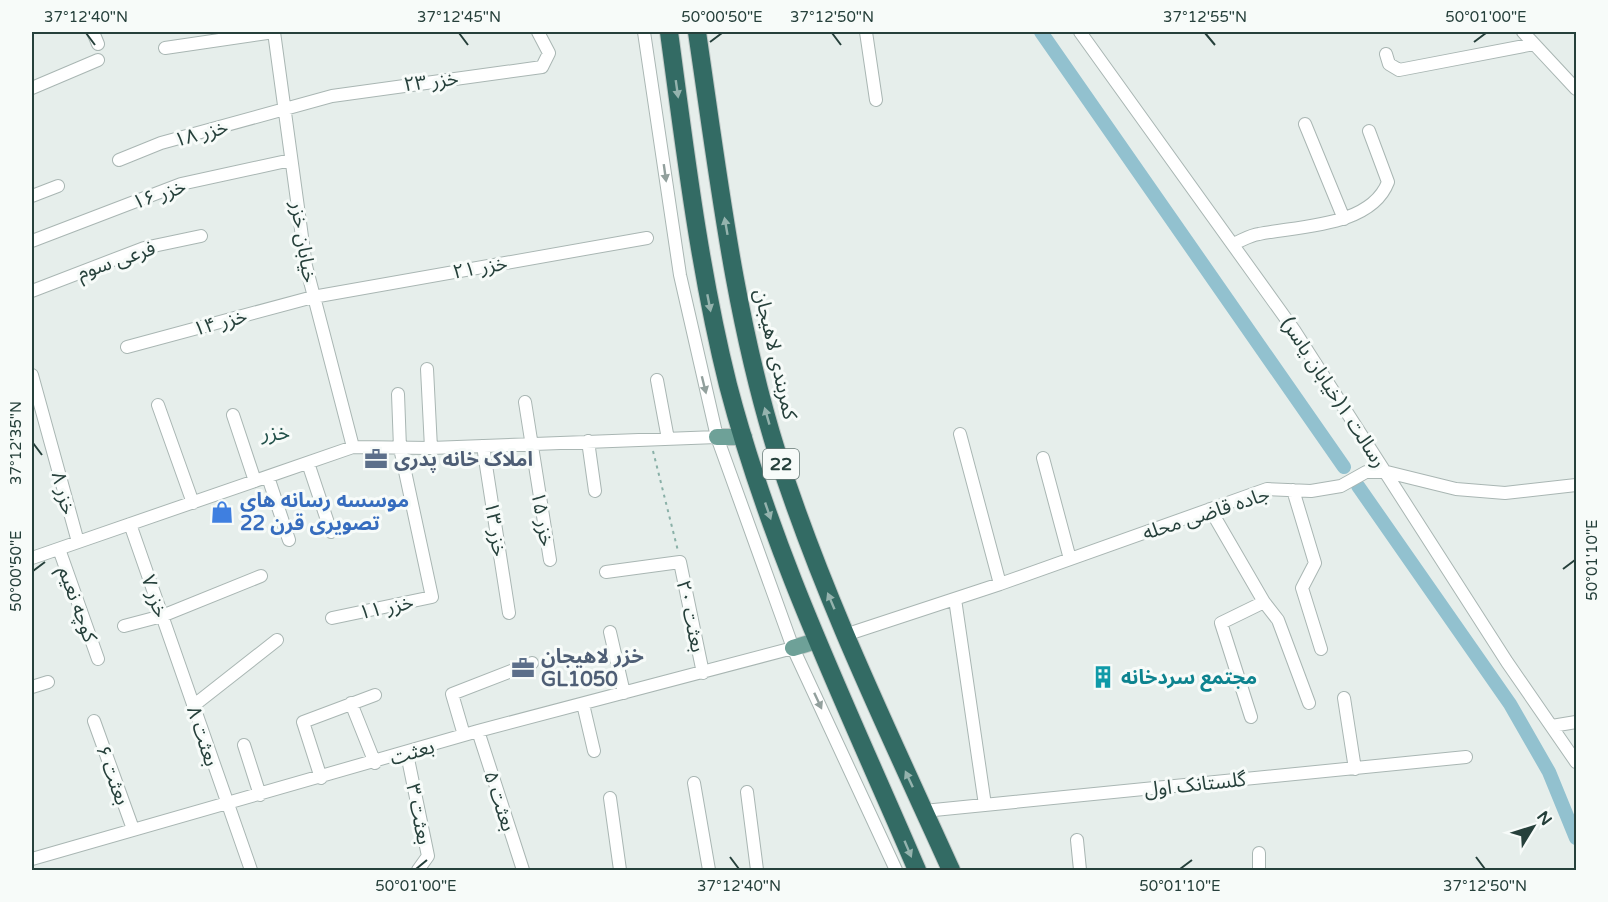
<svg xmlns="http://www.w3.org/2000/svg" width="1608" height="902" viewBox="0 0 1608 902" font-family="'Varela Round','Noto Sans Arabic',sans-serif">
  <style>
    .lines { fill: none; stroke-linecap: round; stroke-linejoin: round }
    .canal { stroke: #92c1cf; stroke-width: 14 }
    .minor-casing { stroke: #a9b6b3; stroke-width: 14 }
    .major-casing { stroke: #c2cac8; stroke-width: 18 }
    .highway-casing { stroke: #c2cac8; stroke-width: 20 }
    .path { stroke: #89b0a7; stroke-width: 2; stroke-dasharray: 3 4.5; stroke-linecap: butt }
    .minor { stroke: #fff; stroke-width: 12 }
    .major { stroke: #6ea198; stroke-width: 16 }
    .highway { stroke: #336b64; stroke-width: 18 }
    .oneway { fill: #95b3ae }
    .oneway2 { fill: #92a09d }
    .ticks { fill: none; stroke: #26403b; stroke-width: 2 }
    .labels { text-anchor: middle; stroke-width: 6; stroke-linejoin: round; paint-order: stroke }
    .shield { fill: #f7fbf9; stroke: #657874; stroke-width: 1.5 }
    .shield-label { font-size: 18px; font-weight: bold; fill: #26403b }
    .street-label { font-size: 20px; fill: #26403b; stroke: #f7fbf9 }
    .service-label { font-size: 20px; font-weight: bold; fill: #4e5e75; stroke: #f7fbf9; text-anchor: start }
    .shop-label { font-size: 20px; font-weight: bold; fill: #366cbe; stroke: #f7fbf9; text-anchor: start }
    .culture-label { font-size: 20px; font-weight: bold; fill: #0d838f; stroke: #f7fbf9; text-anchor: start }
    .neighbourhood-label { font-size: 21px; fill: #22514a; stroke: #f7fbf9 }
    .neatline { fill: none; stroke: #26403b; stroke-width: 2 }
    .ticks-label { font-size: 15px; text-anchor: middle; fill: #26403b }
  </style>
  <rect width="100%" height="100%" fill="#e6eeeb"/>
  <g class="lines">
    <!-- canal -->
    <path class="canal" d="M1041,32L1344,467
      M1358,486L1510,704L1549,772L1576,838"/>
    <!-- minor casing -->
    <g class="minor-casing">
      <path id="minor" d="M93,32L98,44
        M274,32L306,266L353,447
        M644,32L680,275L717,437L793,648L896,870
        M866,32L876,100
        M1080,32L1294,330L1507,662L1576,762
        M1523,32L1576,89
        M165,48L274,32
        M1386,54L1389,64L1399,70L1534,44
        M32,88L98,60
        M1305,124L1344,219
        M119,160L161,143L332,96L542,67L549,53L538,32
        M32,196L58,186
        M32,241L181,184L291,160
        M1233,244C1241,241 1250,235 1259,234C1298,226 1371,227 1388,182L1369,131
        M32,291L144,248L201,236
        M127,347L313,297L647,238
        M427,369L431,448
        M32,375L78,542
        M657,380L668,439
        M525,402L550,560
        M158,405L193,503
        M233,415L255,481
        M960,434L1000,584
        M588,441L595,491
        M483,446L509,613
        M1043,458L1070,559
        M308,463L331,532
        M268,477L289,540
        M1293,490L1315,563L1302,588L1321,649
        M1210,509L1264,602L1278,620L1309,703
        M130,524L251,870
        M59,549L98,659
        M32,558L353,447L431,448L717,437
        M606,572L680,562L703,673
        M955,599L985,805
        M332,618L432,597L400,448L398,394
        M124,626L162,616L261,576
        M610,632L624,693
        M845,635L1000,584L1267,489L1311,491L1341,486L1366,472H1387L1456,489L1505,493L1576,485
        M32,687L48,682
        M1344,698L1355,769
        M351,703L375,763
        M583,704L594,751
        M193,706L277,640
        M1251,717L1221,623L1264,602
        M94,721L133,829
        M1552,726L1576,722
        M478,731L523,870
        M464,735L452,694L532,663
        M244,745L260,795
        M407,754L428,856L418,870
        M321,778L303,722L375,695
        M694,783L709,870
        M747,792L757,870
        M610,798L620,870
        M924,811L1466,757
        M1077,840L1080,870
        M32,859L478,731L793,648
        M1259,870V853"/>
    </g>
    <!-- major casing -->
    <g class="major-casing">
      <path id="major" d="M717,437H744
        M793,648L816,641"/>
    </g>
    <!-- highway casing -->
    <g class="highway-casing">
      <path id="highway" d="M669,32C685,150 699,269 728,385C772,554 849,711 917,870
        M697,32C718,173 734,316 777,453C823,597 889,733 951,870"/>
    </g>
    <!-- path -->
    <path class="path" d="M653,451L678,551"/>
    <!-- minor -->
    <use href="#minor" class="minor"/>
    <!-- major -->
    <use href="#major" class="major"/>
    <!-- highway -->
    <use href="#highway" class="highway"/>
  </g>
  <!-- one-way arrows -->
  <defs><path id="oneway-solid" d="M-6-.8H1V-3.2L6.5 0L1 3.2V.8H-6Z" transform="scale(1.5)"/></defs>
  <g class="oneway">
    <use href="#oneway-solid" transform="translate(677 89) rotate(82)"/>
    <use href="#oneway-solid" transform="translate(726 226) rotate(-100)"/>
    <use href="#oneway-solid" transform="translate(709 303) rotate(79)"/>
    <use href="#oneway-solid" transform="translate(767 416) rotate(-106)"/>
    <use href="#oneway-solid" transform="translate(768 511) rotate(71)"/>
    <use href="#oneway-solid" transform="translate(831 601) rotate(-113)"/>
    <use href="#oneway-solid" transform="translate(909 779) rotate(-115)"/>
    <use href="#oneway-solid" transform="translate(908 849) rotate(67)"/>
  </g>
  <g class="oneway2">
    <use href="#oneway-solid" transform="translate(665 173) rotate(82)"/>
    <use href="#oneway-solid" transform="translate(704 385) rotate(76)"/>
    <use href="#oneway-solid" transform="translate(818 701) rotate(65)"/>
  </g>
  <!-- ticks -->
  <path class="ticks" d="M86,33L95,45M459,33L468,45M832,33L841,45M1205,33L1215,45M710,42L722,33M1474,42L1486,33M33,443L42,455M1563,569L1575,560M33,571L45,562M730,857L739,869M1476,857L1485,869M416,869L427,860M1180,869L1192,860"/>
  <!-- icons -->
  <defs>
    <g id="office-bare" transform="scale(1.8)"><path d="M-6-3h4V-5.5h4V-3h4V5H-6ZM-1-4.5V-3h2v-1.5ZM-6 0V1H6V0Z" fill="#5c6f8a" stroke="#f7fbf9" stroke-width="2.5" paint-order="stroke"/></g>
    <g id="shop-bare" transform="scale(1.8)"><path d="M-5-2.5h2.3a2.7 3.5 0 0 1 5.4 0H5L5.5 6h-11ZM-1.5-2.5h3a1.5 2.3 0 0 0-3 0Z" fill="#3f7fe0" stroke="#f7fbf9" stroke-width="2.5" paint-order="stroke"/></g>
    <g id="building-bare" transform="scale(1.8)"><path d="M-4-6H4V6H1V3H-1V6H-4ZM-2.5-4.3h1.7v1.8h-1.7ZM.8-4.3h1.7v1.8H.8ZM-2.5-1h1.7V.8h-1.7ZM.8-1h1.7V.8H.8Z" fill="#0f9aa8" stroke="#f7fbf9" stroke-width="2.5" paint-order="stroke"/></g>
  </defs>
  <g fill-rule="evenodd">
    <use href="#office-bare" x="376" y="459"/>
    <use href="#shop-bare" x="222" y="512"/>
    <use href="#office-bare" x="523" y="668"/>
    <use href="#building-bare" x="1103" y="677"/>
  </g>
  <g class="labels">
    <!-- shield labels -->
    <rect class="shield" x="763" y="449" width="36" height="30" rx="4.5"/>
    <g class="shield-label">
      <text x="781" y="470">22</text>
    </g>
    <!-- street labels -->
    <g class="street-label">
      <text transform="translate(431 81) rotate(-7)" y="7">خزر ۲۳</text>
      <text transform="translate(201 133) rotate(-15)" y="7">خزر ۱۸</text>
      <text transform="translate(159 194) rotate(-19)" y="7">خزر ۱۶</text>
      <text transform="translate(304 242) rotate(81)" y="7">خیابان خزر</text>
      <text transform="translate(116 260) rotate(-19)" y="7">فرعی سوم</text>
      <text transform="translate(480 267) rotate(-10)" y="7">خزر ۲۱</text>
      <text transform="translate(220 322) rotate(-15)" y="7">خزر ۱۴</text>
      <text transform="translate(776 354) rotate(77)" y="7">کمربندی لاهیجان</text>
      <text transform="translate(1334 392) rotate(57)" y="7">رسالت ۱(خیابان یاسر)</text>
      <text transform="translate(64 493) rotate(75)" y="7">خزر ۸</text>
      <text transform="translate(1206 513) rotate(-18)" y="7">جاده قاضی محله</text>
      <text transform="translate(543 519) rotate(80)" y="7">خزر ۱۵</text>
      <text transform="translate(496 529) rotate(81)" y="7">خزر ۱۳</text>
      <text transform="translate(155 596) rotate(71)" y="7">خزر ۷</text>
      <text transform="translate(78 604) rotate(70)" y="7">کوچه نعیم</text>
      <text transform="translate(386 607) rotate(-12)" y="7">خزر ۱۱</text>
      <text transform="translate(691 616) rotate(78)" y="7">بعثت ۲۰</text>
      <text transform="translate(203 736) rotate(72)" y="7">بعثت ۸</text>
      <text transform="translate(412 752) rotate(-17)" y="7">بعثت</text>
      <text transform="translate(113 775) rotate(70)" y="7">بعثت ۶</text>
      <text transform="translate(1195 784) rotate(-6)" y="7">گلستانک اول</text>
      <text transform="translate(500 801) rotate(72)" y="7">بعثت ۵</text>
      <text transform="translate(419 814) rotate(79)" y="7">بعثت ۳</text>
    </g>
    <!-- service labels -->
    <g class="service-label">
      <text x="394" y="466">املاک خانه پدری</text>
      <text x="541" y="663">خزر لاهیجان<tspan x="541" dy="23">GL1050</tspan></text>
    </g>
    <!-- shop labels -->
    <g class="shop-label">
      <text x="240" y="507">موسسه رسانه های<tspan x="240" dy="23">تصویری قرن 22</tspan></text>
    </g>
    <!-- culture labels -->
    <g class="culture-label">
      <text x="1121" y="684">مجتمع سردخانه</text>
    </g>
    <!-- neighbourhood labels -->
    <g class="neighbourhood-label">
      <text x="276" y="440">خزر</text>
    </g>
  </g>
  <!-- border -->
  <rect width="1608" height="902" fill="none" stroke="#f7fbf9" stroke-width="66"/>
  <!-- north arrow -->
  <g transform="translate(1533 827) rotate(52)" stroke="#f7fbf9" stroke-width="4.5" paint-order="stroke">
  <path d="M0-4.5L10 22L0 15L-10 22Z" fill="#26403b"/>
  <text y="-9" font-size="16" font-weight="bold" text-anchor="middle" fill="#26403b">N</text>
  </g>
  <rect x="33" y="33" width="1542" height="836" class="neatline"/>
  <g class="ticks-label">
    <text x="86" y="22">37°12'40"N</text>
    <text x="459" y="22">37°12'45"N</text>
    <text x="722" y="22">50°00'50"E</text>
    <text x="832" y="22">37°12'50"N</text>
    <text x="1205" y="22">37°12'55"N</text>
    <text x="1486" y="22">50°01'00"E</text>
    <text transform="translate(16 443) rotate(-90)" y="5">37°12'35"N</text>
    <text transform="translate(1592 560) rotate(-90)" y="5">50°01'10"E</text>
    <text transform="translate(16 571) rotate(-90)" y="5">50°00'50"E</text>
    <text x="416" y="891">50°01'00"E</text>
    <text x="739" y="891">37°12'40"N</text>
    <text x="1180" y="891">50°01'10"E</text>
    <text x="1485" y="891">37°12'50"N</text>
  </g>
</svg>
